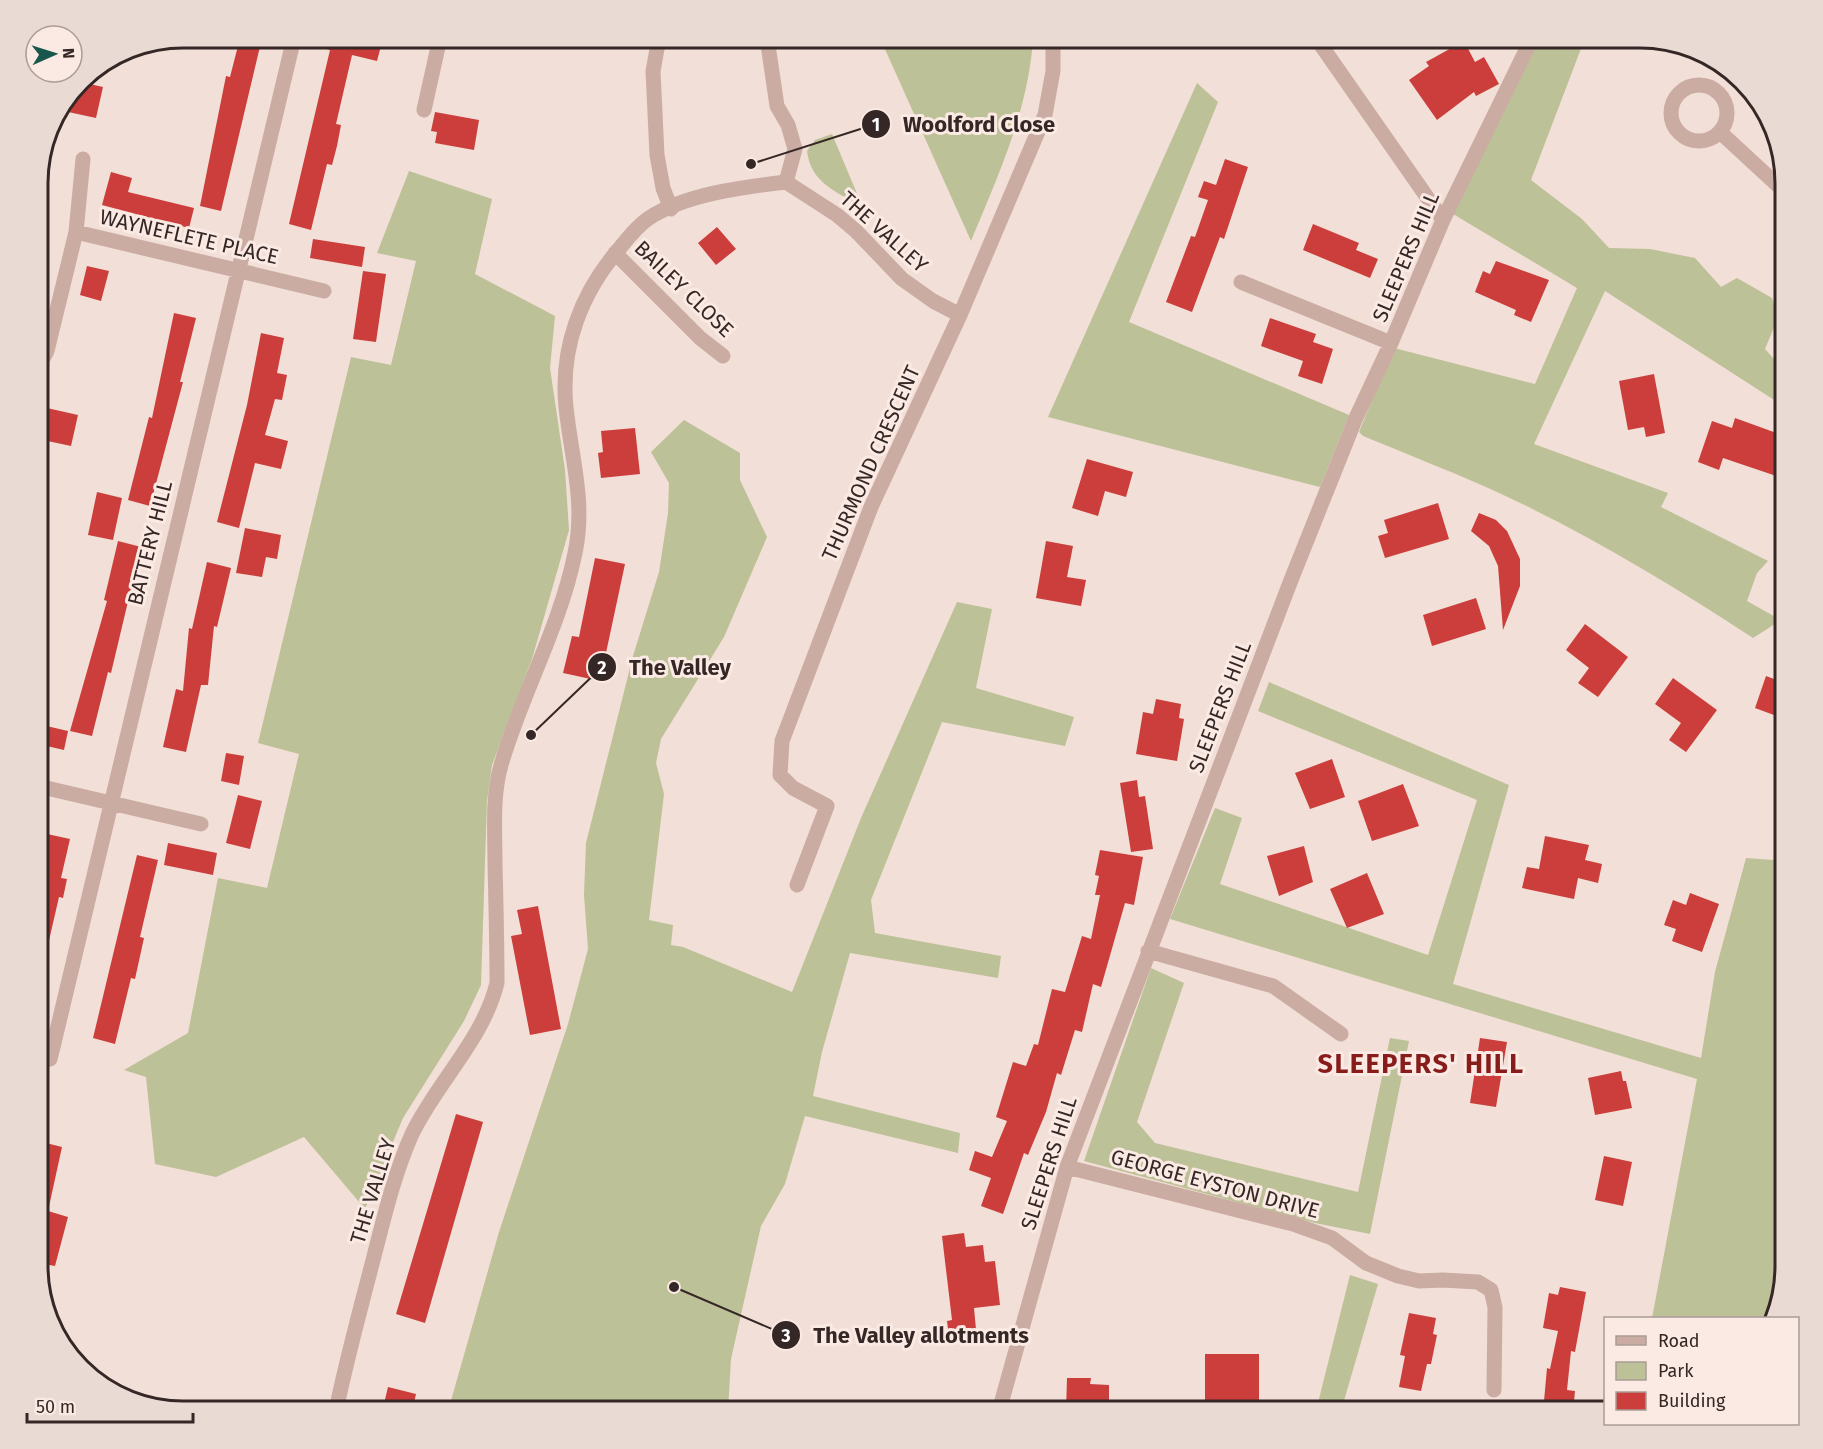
<svg xmlns="http://www.w3.org/2000/svg" width="1823" height="1449" viewBox="0 0 1823 1449" font-family="'Fira Sans',sans-serif">
  <style>
    .green { fill: #bdc197 }
    .building { fill: #cb3e3b }
    .lines { fill: none; stroke-linecap: round; stroke-linejoin: round }
    .street { stroke: #caaca3; stroke-width: 15 }
    .labels { text-anchor: middle; stroke-width: 6; stroke-linejoin: round; paint-order: stroke }
    .street-label { font-size: 21px; fill: #352725; stroke: #faeae3 }
    .district-label { font-size: 27px; font-weight: bold; letter-spacing: 1.5px; fill: #871c1b; stroke: #faeae3 }
    .rim { fill: none; stroke: #352725; stroke-width: 3 }
    .leader { fill: none; stroke: #352725; stroke-width: 2 }
    .callout-dot { fill: #352725; stroke: #faeae3; stroke-width: 2 }
    .mark-label { font-size: 18px; text-anchor: middle; font-weight: bold; fill: #fff }
    .callout-label { font-size: 22px; text-anchor: middle; font-weight: bold; fill: #352725; stroke: #faeae3; stroke-width: 6; stroke-linejoin: round; paint-order: stroke }
  </style>
  <rect width="100%" height="100%" fill="#f2dfd7"/>
  <!-- green -->
  <path class="green" d="M880,38H1033C1029,109 998,176 971,241Z
    M1539,38H1585L1531,180L1582,219L1609,248L1650,249L1695,258L1721,287L1737,278L1772,298L1778,318L1765,349L1785,371V407L1605,291L1534,444L1668,493L1661,507L1768,561L1757,573L1747,601L1781,620L1753,638C1668,582 1579,529 1486,487C1445,469 1404,453 1363,436L1359,432L1394,348L1535,384L1577,288L1453,214Z
    M1197,83L1218,102L1129,322L1349,415L1320,487L1048,417Z
    M832,134L863,208C837,191 811,184 807,151L815,140Z
    M409,171L492,199L475,274L555,316L550,368L565,470L569,530L532,659L492,765L487,801L481,985L464,1021L403,1118L365,1209L304,1137L216,1177L155,1164L146,1077L124,1070L188,1033L218,878L267,888L299,754L258,743L351,357L391,365L416,261L377,253Z
    M684,420L740,453V480L767,537L724,637L661,739L656,763L664,794L649,920L673,925L671,945L683,947L792,992L861,818L957,602L992,609L976,688L1074,717L1065,746L942,722L871,900L875,933L1001,956L998,978L850,953L822,1052L813,1096L960,1133L958,1153L805,1116L785,1184L761,1226L731,1359L728,1411H448L499,1232L568,1024L588,949L584,895L586,843L633,656L659,572L668,513L669,483L651,452Z
    M1269,682L1509,785L1453,984L1701,1058L1715,972L1746,858L1785,861V1266L1775,1318H1652L1697,1079L1170,919L1215,808L1242,818L1220,884L1428,955L1477,800L1258,711Z
    M1151,968L1184,983L1137,1122L1155,1143L1358,1192L1390,1038L1409,1041L1370,1234L1315,1223L1084,1161Z
    M1350,1275L1378,1284L1341,1411H1316Z"/>
  <!-- building -->
  <path class="building" d="M240,38H262L221,211L200,206L226,76L230,77Z
    M309,38H383L377,61L352,55L336,124L341,125L337,146L332,165L327,164L311,230L289,224L330,50L308,44Z
    M1464,41L1475,62L1484,57L1499,84L1476,96L1474,92L1437,120L1409,80L1429,66L1426,62Z
    M81,82L103,87L96,118L59,110Z
    M435,112L479,120L474,150L435,143L437,132L431,131Z
    M1225,159L1248,167L1224,239L1220,237L1192,312L1166,302L1191,236L1195,237L1208,200L1198,197L1204,181L1216,185Z
    M111,172L132,178L128,192L194,208L189,228L102,205Z
    M1313,224L1359,243L1356,250L1378,259L1370,278L1303,250Z
    M717,227L736,249L716,265L698,243Z
    M313,239L365,247L362,267L310,258Z
    M1496,261L1549,280L1531,322L1514,315L1516,310L1475,292L1483,271L1490,274Z
    M87,266L109,271L101,301L80,295Z
    M363,271L386,274L376,342L353,339Z
    M174,313L196,318L180,382H183L150,506L128,500L149,417L152,418Z
    M1270,318L1316,334L1313,342L1333,349L1322,384L1298,376L1303,361L1261,346Z
    M261,333L284,338L277,373L287,375L282,400L275,399L265,435L288,441L281,469L255,463L239,528L217,522L247,405Z
    M1654,374L1665,433L1646,437L1644,427L1628,430L1619,381Z
    M38,406L78,415L71,446L38,439Z
    M1735,418L1785,436V479L1723,458L1719,470L1698,462L1712,421L1732,428Z
    M635,428L640,474L601,478L598,453L603,452L601,431Z
    M1087,459L1133,472L1126,497L1105,491L1098,516L1072,508Z
    M97,492L122,498L113,540L88,535Z
    M1438,503L1449,539L1385,558L1378,536L1388,533L1384,520Z
    M1479,513L1496,520L1507,531L1520,559V586L1503,630L1498,566L1489,546L1471,531Z
    M245,528L281,535L277,559L266,557L262,577L236,573Z
    M118,541L141,547L111,673L108,672L92,736L70,731L107,601L104,600Z
    M1046,541L1073,546L1067,577L1086,580L1081,606L1036,598Z
    M595,558L625,564L600,681L563,673L572,636L579,637Z
    M207,562L231,568L217,627L214,626L208,685H201L186,752L163,747L176,689L183,691L189,628L192,629Z
    M1476,598L1486,629L1432,646L1423,615Z
    M1585,624L1628,657L1598,697L1578,683L1589,668L1566,650Z
    M1766,676L1785,683V719L1755,708Z
    M1673,678L1717,710L1686,752L1669,740L1681,723L1655,704Z
    M1156,699L1181,704L1179,718L1184,719L1177,761L1136,754L1143,712L1153,714Z
    M38,724L68,731L64,750L38,744Z
    M226,753L244,756L239,785L221,781Z
    M1332,759L1345,797L1310,809L1295,773Z
    M1137,780L1139,797L1145,796L1153,849L1131,852L1120,783Z
    M1403,784L1419,826L1372,841L1358,801Z
    M238,795L262,801L250,849L226,843Z
    M38,832L70,839L61,878L67,879L63,898L59,897L45,958L38,957Z
    M1545,836L1589,845L1585,860L1602,864L1598,883L1578,878L1574,899L1522,888L1527,867L1539,869Z
    M168,843L217,853L213,875L164,865Z
    M1304,846L1313,882L1279,896L1267,856Z
    M1100,850L1143,857L1134,905L1125,903L1101,987L1093,984L1082,1032L1075,1030L1061,1075L1057,1073L1046,1112L1028,1155L1024,1153L1003,1214L981,1206L991,1178L969,1170L975,1151L992,1157L1007,1121L996,1117L1013,1062L1026,1066L1034,1044L1038,1045L1052,989L1065,992L1082,936L1091,939L1100,895H1095L1099,876L1095,875Z
    M137,855L158,860L140,937L144,938L135,979L131,978L115,1044L93,1038Z
    M1367,873L1384,914L1347,928L1330,889Z
    M1690,893L1719,904L1702,952L1672,941L1676,929L1664,925L1673,900L1686,905Z
    M538,906L561,1029L530,1035L511,936L522,934L517,910Z
    M1480,1038L1507,1042L1496,1107L1470,1103Z
    M1621,1071L1623,1081H1626L1632,1108L1595,1115L1588,1078Z
    M456,1114L483,1122L425,1323L396,1314Z
    M38,1141L62,1147L48,1211L68,1217L55,1266L38,1263Z
    M1604,1156L1632,1162L1623,1206L1595,1200Z
    M964,1233L966,1247L983,1245L985,1262L995,1261L1000,1305L974,1308L977,1340L950,1343L947,1321L952,1320L942,1236Z
    M1560,1287L1586,1292L1575,1352L1571,1351L1567,1390L1575,1391L1573,1412H1543L1547,1368L1550,1369L1558,1331L1543,1328L1549,1293L1558,1295Z
    M1409,1313L1436,1318L1433,1334L1437,1335L1431,1364H1427L1421,1391L1399,1387L1405,1356L1400,1355Z
    M1205,1354H1259V1408H1205Z
    M1067,1378H1091L1090,1384L1109,1385V1412H1066Z
    M388,1387L416,1394L412,1412H382Z"/>
  <g class="lines">
    <!-- street -->
    <path class="street" d="M659,38L653,71L657,155L663,188L671,209
      M767,38L777,106L788,125L795,149L786,182
      M1316,38L1443,220
      M1671 113a28 28 0 1 1 56 0a28 28 0 1 1-56 0Z
      M424,110L440,38
      M1720,132L1785,192
      M76,232L83,159
      M615,253L700,338L723,356
      M1241,282L1391,343
      M38,367L47,351L76,232L324,291
      M38,786L201,824
      M797,885L827,806L793,788L780,775L782,741L871,507L960,315L1045,115L1053,71V38
      M1148,951L1273,986L1341,1034
      M38,1062L50,1059L54,1043L294,38
      M1067,1167L1293,1224L1332,1238L1366,1263L1398,1276L1419,1281L1443,1280L1478,1282L1491,1290L1495,1307L1494,1390
      M336,1411C346,1361 360,1311 373,1260C384,1218 394,1174 412,1134C437,1082 483,1040 497,983C497,944 496,904 495,864C495,832 492,796 501,765C522,693 560,627 575,553C586,502 571,457 566,407C560,348 581,293 619,249C628,238 637,226 649,218C686,194 743,187 786,182L837,215L856,231L902,279L933,301L960,315
      M999,1411L1067,1167L1291,580L1355,420L1391,343L1443,220L1532,38"/>
  </g>
  <g class="labels">
    <!-- street labels -->
    <g class="street-label">
      <text transform="translate(884 232) rotate(42)" y="7">THE VALLEY</text>
      <text transform="translate(189 237) rotate(13)" y="7">WAYNEFLETE PLACE</text>
      <text transform="translate(1406 257) rotate(-67)" y="7">SLEEPERS HILL</text>
      <text transform="translate(684 289) rotate(44)" y="7">BAILEY CLOSE</text>
      <text transform="translate(871 463) rotate(-66)" y="7">THURMOND CRESCENT</text>
      <text transform="translate(150 543) rotate(-76)" y="7">BATTERY HILL</text>
      <text transform="translate(1220 707) rotate(-69)" y="7">SLEEPERS HILL</text>
      <text transform="translate(1049 1163) rotate(-72)" y="7">SLEEPERS HILL</text>
      <text transform="translate(1215 1184) rotate(15)" y="7">GEORGE EYSTON DRIVE</text>
      <text transform="translate(373 1191) rotate(-73)" y="7">THE VALLEY</text>
    </g>
    <!-- district labels -->
    <g class="district-label">
      <text x="1421" y="1073">SLEEPERS' HILL</text>
    </g>
  </g>
  <!-- crop -->
  <path d="M0 0H1823V1449H0ZM183 48H1640A135 135 0 0 1 1775 183V1266A135 135 0 0 1 1640 1401H183A135 135 0 0 1 48 1266V183A135 135 0 0 1 183 48Z" fill="#eadad4" fill-rule="evenodd"/>
  <path class="rim" d="M183 48H1640A135 135 0 0 1 1775 183V1266A135 135 0 0 1 1640 1401H183A135 135 0 0 1 48 1266V183A135 135 0 0 1 183 48Z"/>
  <!-- callouts -->
  <path class="leader" d="M751 164L876 124M531 735L602 667M674 1287L786 1335"/>
  <g class="callout-dot">
    <circle cx="751" cy="164" r="6"/>
    <circle cx="531" cy="735" r="6"/>
    <circle cx="674" cy="1287" r="6"/>
    <circle cx="876" cy="124" r="15"/>
    <circle cx="602" cy="667" r="15"/>
    <circle cx="786" cy="1335" r="15"/>
  </g>
  <g class="mark-label">
    <text x="876" y="131">1</text>
    <text x="602" y="674">2</text>
    <text x="786" y="1342">3</text>
  </g>
  <g class="callout-label">
    <text x="979" y="132">Woolford Close</text>
    <text x="680" y="675">The Valley</text>
    <text x="921" y="1343">The Valley allotments</text>
  </g>
  <!-- legend -->
  <rect x="1604" y="1317" width="195" height="108" fill="#faeae3" stroke="#ab9c97" stroke-width="1.5"/>
  <rect x="1616" y="1336" width="30" height="9" fill="#caaca3" stroke="#ab9c97" stroke-width="1.5"/>
  <text x="1658" y="1347" font-size="18" fill="#352725">Road</text>
  <rect x="1616" y="1362" width="30" height="18" fill="#bdc197" stroke="#ab9c97" stroke-width="1.5"/>
  <text x="1658" y="1377" font-size="18" fill="#352725">Park</text>
  <rect x="1616" y="1392" width="30" height="18" fill="#cb3e3b" stroke="#ab9c97" stroke-width="1.5"/>
  <text x="1658" y="1407" font-size="18" fill="#352725">Building</text>
  <!-- north arrow -->
  <g transform="translate(54 54) rotate(87)"><circle r="28" fill="#faeae3" stroke="#ab9c97" stroke-width="1.5"/>
  <path d="M0-4.5L10 22L0 15L-10 22Z" fill="#19574d"/>
  <text y="-9" font-size="16" font-weight="bold" text-anchor="middle" fill="#352725">N</text>
  </g>
  <!-- scale -->
  <path d="M27 1413v9h166v-9" fill="none" stroke="#352725" stroke-width="3"/>
  <text x="36" y="1413" font-size="18" fill="#352725" stroke="#faeae3" stroke-width="4.5" paint-order="stroke">50 m</text>
</svg>
